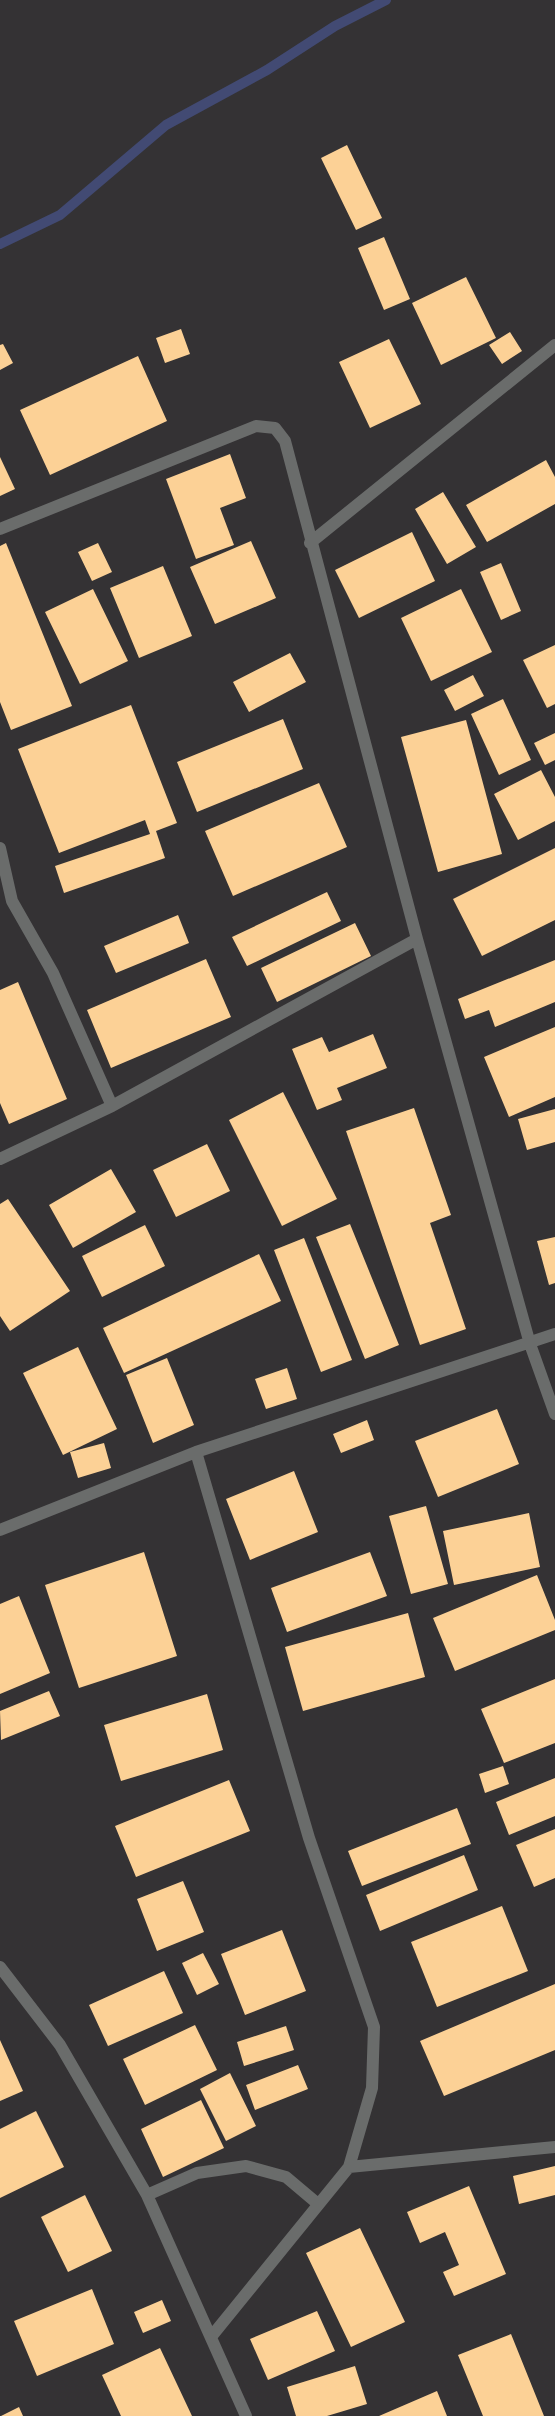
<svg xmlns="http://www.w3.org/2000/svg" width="555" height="2416" viewBox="0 0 555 2416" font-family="'Noto Sans',sans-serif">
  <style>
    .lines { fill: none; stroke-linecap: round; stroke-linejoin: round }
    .stream { stroke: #424a73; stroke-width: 10 }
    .building { fill: #fcd196 }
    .street { stroke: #6a6c6b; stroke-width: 12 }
  </style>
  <rect width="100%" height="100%" fill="#343234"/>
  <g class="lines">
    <!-- stream -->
    <path class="stream" d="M0,244L60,215L166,125L267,70L335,26L386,0"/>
  </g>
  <!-- building -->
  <path class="building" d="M347,145L382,218L356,230L321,158Z
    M384,237L410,299L384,310L358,248Z
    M466,277L496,338L441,365L412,303Z
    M181,329L190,354L165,363L156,338Z
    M510,332L522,351L502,364L489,345Z
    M389,339L421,404L370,428L339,362Z
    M3,344L13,363L0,370V345Z
    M138,356L167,421L50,475L20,410Z
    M230,454L246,498L220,508L234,545L196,559L166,479Z
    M0,457L15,489L0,496Z
    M546,460L555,477V504L487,542L466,505Z
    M443,492L476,547L447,564L415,509Z
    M412,532L435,581L359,618L335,570Z
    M251,541L276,598L215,624L190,567Z
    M6,543L72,706L11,730L0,702V546Z
    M98,543L112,572L92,581L78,552Z
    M501,563L521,611L501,620L480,572Z
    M163,566L192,636L139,658L110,588Z
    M93,589L128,661L80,684L45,612Z
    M461,589L492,652L431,681L401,618Z
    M555,645V704L547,708L523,660Z
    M290,653L306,682L249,712L233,682Z
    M473,675L484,696L455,711L444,690Z
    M503,699L531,760L499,775L471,714Z
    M131,705L177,823L156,831L165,858L64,893L55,866L150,834L145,820L59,853L18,749Z
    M283,719L303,769L197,812L177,762Z
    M466,720L502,854L438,872L401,737Z
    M555,733V760L545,765L534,743Z
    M541,770L555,797V821L518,840L494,794Z
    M319,783L347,847L233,896L205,831Z
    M555,848V920L482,956L453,899Z
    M327,892L341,921L247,966L232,937Z
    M178,915L189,943L116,973L104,946Z
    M355,923L371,956L277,1002L261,968Z
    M206,959L231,1017L111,1068L87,1010Z
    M555,960V1002L495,1027L489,1010L465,1019L458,999Z
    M18,982L67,1099L9,1124L0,1103V990Z
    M555,1027V1097L509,1117L484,1057Z
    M373,1034L387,1068L337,1088L342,1100L317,1110L292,1049L322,1037L329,1052Z
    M283,1092L337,1199L282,1226L229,1120Z
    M414,1108L451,1215L430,1223L466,1329L420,1345L346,1131Z
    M555,1109V1142L527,1150L518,1119Z
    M207,1144L230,1191L176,1217L153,1170Z
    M111,1169L136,1212L73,1248L49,1205Z
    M8,1199L70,1291L10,1331L0,1316V1204Z
    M350,1224L399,1345L365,1359L316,1237Z
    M145,1225L165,1266L102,1297L82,1256Z
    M555,1237V1283L549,1285L537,1241Z
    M304,1238L352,1360L321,1372L274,1250Z
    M259,1254L281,1301L124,1373L103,1328Z
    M78,1347L117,1429L63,1455L23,1373Z
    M167,1358L194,1425L153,1443L126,1375Z
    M287,1368L297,1399L266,1409L255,1379Z
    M497,1409L519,1464L438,1497L415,1441Z
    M367,1420L374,1440L341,1453L333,1434Z
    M104,1443L111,1468L78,1478L70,1452Z
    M294,1471L318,1532L250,1560L226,1499Z
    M426,1506L448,1584L411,1594L389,1516Z
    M529,1513L540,1567L454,1585L443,1531Z
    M144,1552L177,1656L79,1688L45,1585Z
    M370,1552L387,1596L287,1632L271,1588Z
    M537,1575L555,1620V1630L455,1671L433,1618Z
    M19,1596L50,1673L0,1694V1604Z
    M408,1613L425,1677L303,1711L285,1647Z
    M555,1679V1743L504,1763L481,1709Z
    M49,1691L60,1716L1,1740L0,1711Z
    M207,1694L223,1750L121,1781L104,1725Z
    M503,1766L509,1784L485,1793L479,1774Z
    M555,1778V1816L509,1835L496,1802Z
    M229,1780L250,1831L136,1877L115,1826Z
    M457,1808L471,1844L362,1886L348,1851Z
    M555,1829V1878L534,1887L516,1845Z
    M464,1855L478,1890L380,1931L366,1895Z
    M183,1881L204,1932L157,1951L137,1899Z
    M502,1906L528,1971L437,2007L411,1942Z
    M282,1930L306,1991L245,2015L221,1954Z
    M203,1953L219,1984L197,1995L182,1963Z
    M164,1971L183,2013L108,2046L89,2005Z
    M555,1984V2050L444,2096L420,2041Z
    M195,2025L217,2070L145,2105L123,2059Z
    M286,2026L294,2050L244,2066L237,2042Z
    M0,2040L23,2091L0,2101Z
    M298,2065L308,2089L255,2110L246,2085Z
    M230,2073L256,2126L226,2141L200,2089Z
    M201,2100L224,2148L163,2177L141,2129Z
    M36,2111L64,2167L0,2198V2129Z
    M555,2166V2195L519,2204L513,2176Z
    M469,2186L506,2274L454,2296L443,2272L459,2265L445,2232L420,2243L407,2212Z
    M85,2195L112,2251L68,2272L41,2217Z
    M360,2228L405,2322L351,2347L306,2253Z
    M92,2289L114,2344L37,2376L14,2321Z
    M162,2300L171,2321L143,2333L134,2312Z
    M317,2311L335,2351L268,2380L250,2339Z
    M511,2334L544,2416H483L458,2355Z
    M160,2348L192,2416H121L102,2375Z
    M355,2366L367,2404L327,2416H296L287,2387Z
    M437,2391L447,2416H379Z
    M19,2407L23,2416H1Z"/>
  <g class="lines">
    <!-- street -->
    <path class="street" d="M0,529L256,426L275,428L285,441L417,939L530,1344L555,1414
      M310,543L555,345
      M0,848L12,901L53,973L112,1106
      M0,1159L112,1106L417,939
      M196,1452L309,1838L374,2027L372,2088L349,2167L211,2337
      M0,1530L196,1452L555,1334
      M0,1967L60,2045L147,2195L246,2416
      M349,2167L555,2147
      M147,2195L197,2173L246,2166L286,2177L318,2204"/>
  </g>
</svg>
